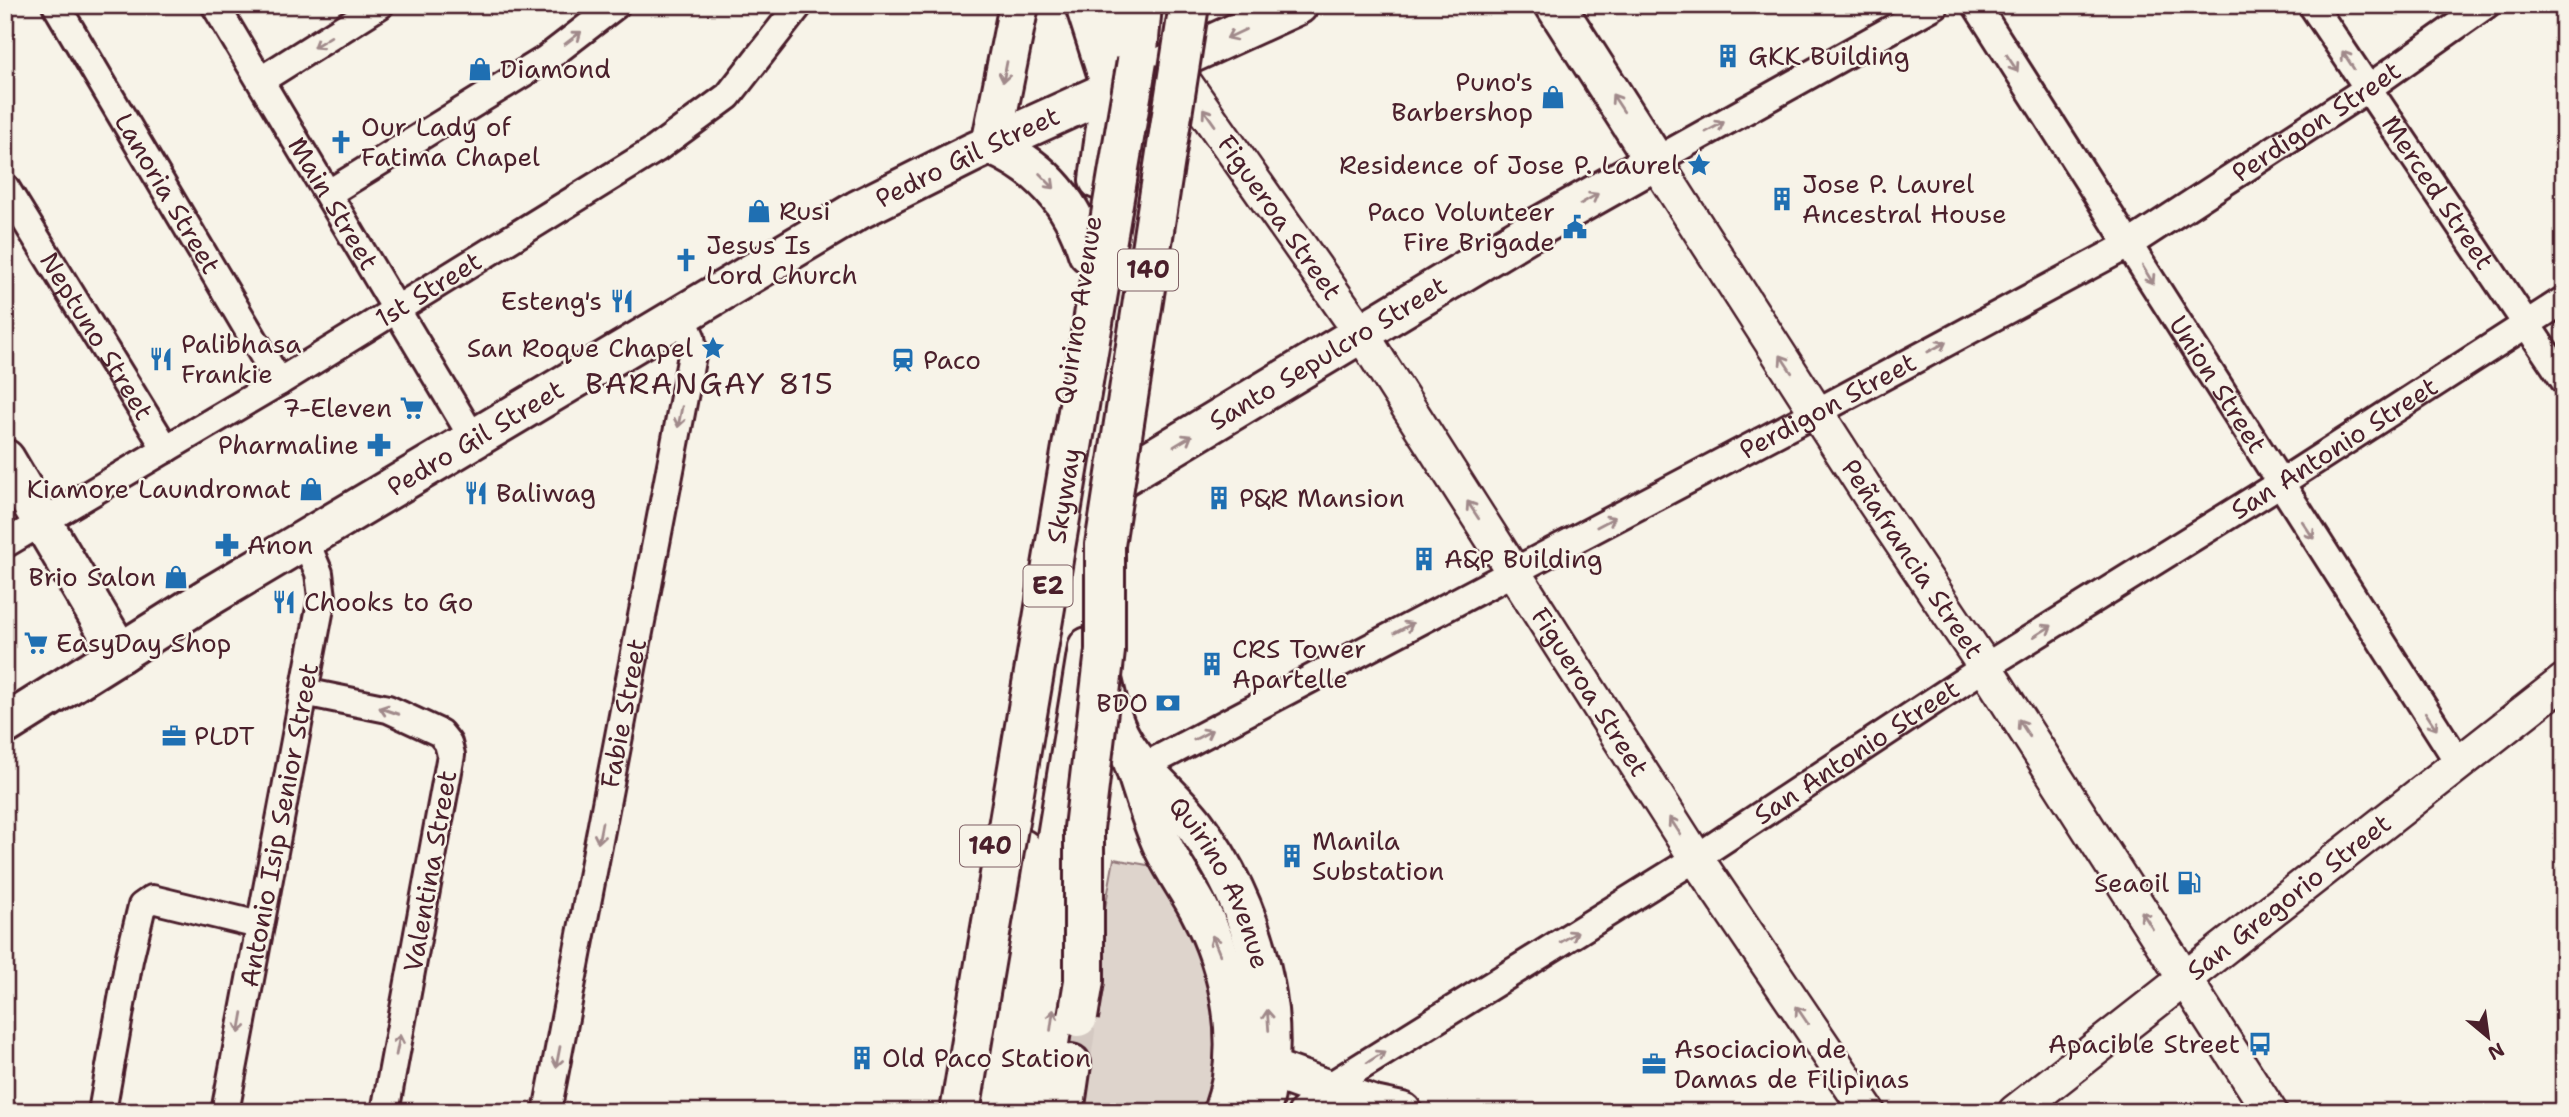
<svg xmlns="http://www.w3.org/2000/svg" width="2569" height="1117" viewBox="0 0 2569 1117" font-family="'Shantell Sans',sans-serif">
  <style>
    .green { fill: #ded4cc; stroke: #947a7c; stroke-width: 2 }
    .lines { fill: none; stroke-linecap: round; stroke-linejoin: round }
    .motorway-tunnel { stroke: #d4c9c2; stroke-width: 38; stroke-dasharray: 38 19; stroke-linecap: butt }
    .minor-casing { stroke: #4a1f2b; stroke-width: 32 }
    .tertiary-casing { stroke: #4a1f2b; stroke-width: 38 }
    .secondary-casing { stroke: #4a1f2b; stroke-width: 44 }
    .primary-casing { stroke: #4a1f2b; stroke-width: 44 }
    .motorway-casing { stroke: #4a1f2b; stroke-width: 44 }
    .minor { stroke: #f7f3e8; stroke-width: 26 }
    .tertiary { stroke: #f7f3e8; stroke-width: 33 }
    .secondary { stroke: #f7f3e8; stroke-width: 38 }
    .primary { stroke: #f7f3e8; stroke-width: 38 }
    .motorway { stroke: #f7f3e8; stroke-width: 38 }
    .motorway-bridge-casing { stroke: #4a1f2b; stroke-width: 44; stroke-linecap: butt }
    .motorway-bridge { stroke: #f7f3e8; stroke-width: 38 }
    .oneway { stroke: #a0898a }
    .labels { text-anchor: middle; stroke-width: 5; stroke-linejoin: round; paint-order: stroke }
    .shield { fill: #f7f3e8; stroke: #7e5f64; stroke-width: 2 }
    .shield-label { font-size: 24px; font-weight: bold; fill: #4a1f2b }
    .poi-label { font-size: 26px; fill: #4a1f2b; stroke: #f7f3e8; text-anchor: start }
    .street-label { font-size: 26px; fill: #4a1f2b; stroke: #f7f3e8 }
    .quarter-label { font-size: 30px; letter-spacing: 2px; fill: #4a1f2b; stroke: #f7f3e8 }
  </style>
  <rect width="100%" height="100%" fill="#f7f3e8"/>
  <filter id="ink" filterUnits="userSpaceOnUse"><feTurbulence type="fractalNoise" baseFrequency=".0143" numOctaves="2"/><feDisplacementMap in="SourceGraphic" scale="14" xChannelSelector="R" yChannelSelector="G"/><feConvolveMatrix kernelMatrix="1 2 1 2 8 2 1 2 1" color-interpolation-filters="sRGB"/></filter>
  <g filter="url(#ink)">
    <!-- green -->
    <path class="green" d="M1114,859L1158,867L1204,944L1233,1112H1068Z"/>
    <g class="lines">
      <!-- motorway-tunnel -->
      <path class="motorway-tunnel" d="M1071,1064L1078,1017"/>
      <!-- minor casing -->
      <g class="minor-casing">
        <g id="minor">
          <path id="s1" d="M56,5L279,382"/>
          <path id="s2" d="M215,5L473,438"/>
          <path id="s3" d="M1976,5L2459,763"/>
          <path id="s4" d="M2312,5L2564,380"/>
          <path d="M261,80L380,5"/>
          <path d="M1655,161L1935,5"/>
          <path id="s5" d="M5,187L166,449"/>
          <path d="M329,193L546,59L616,5"/>
          <path id="s6" d="M5,544L279,382L656,149L728,96L799,5"/>
          <path d="M304,692L388,709L440,733L448,743L451,755L385,1112"/>
          <path id="s7" d="M1143,767L1817,412L2128,245L2367,89L2486,5"/>
          <path d="M102,1112L129,960L142,906L152,899L259,925"/>
          <path id="s8" d="M225,1112L322,597L319,573L305,540"/>
          <path id="s9" d="M547,1112L693,350L691,337L681,315"/>
          <path id="s10" d="M1302,1112L1325,1089L1696,858L1985,667L2279,484L2564,300"/>
        </g>
      </g>
      <!-- tertiary casing -->
      <g class="tertiary-casing">
        <g id="tertiary">
          <path id="s11" d="M1171,63L1361,333L1696,858L1868,1112"/>
          <path id="s12" d="M1655,161L1872,499L1985,667L2270,1112"/>
          <path id="s13" d="M2015,1112L2564,681"/>
        </g>
      </g>
      <!-- secondary casing -->
      <g class="secondary-casing">
        <g id="secondary">
          <path d="M5,459L120,653"/>
          <path id="s14" d="M1124,476L1529,232L1655,161L1555,5"/>
          <path id="s15" d="M5,725L212,595L858,210L974,152L1298,5"/>
          <path d="M1270,1069L1374,1106L1402,1112"/>
        </g>
      </g>
      <!-- primary casing -->
      <g class="primary-casing">
        <g id="primary">
          <path d="M991,145C1040,166 1072,201 1088,253"/>
          <path d="M1099,180L1122,5"/>
          <path id="s16" d="M1102,679C1107,700 1111,721 1122,740C1140,772 1173,796 1195,825C1254,904 1286,1015 1261,1112"/>
          <path d="M987,1112L1022,849"/>
          <path d="M1039,1112L1072,886"/>
        </g>
      </g>
      <!-- motorway casing -->
      <g class="motorway-casing">
        <path id="motorway" d="M1085,5L1112,89
          M1137,61L1142,5
          M991,145L1019,5
          M1130,753C1141,783 1149,815 1162,844C1172,867 1188,888 1199,909C1231,969 1247,1047 1223,1112
          M1012,1112L1088,647
          M1064,1112L1071,1064"/>
      </g>
      <!-- minor -->
      <use href="#minor" class="minor"/>
      <!-- tertiary -->
      <use href="#tertiary" class="tertiary"/>
      <!-- secondary -->
      <use href="#secondary" class="secondary"/>
      <!-- primary -->
      <use href="#primary" class="primary"/>
      <!-- motorway -->
      <use href="#motorway" class="motorway"/>
      <!-- motorway-bridge casing -->
      <g class="motorway-bridge-casing">
        <g id="motorway-bridge">
          <path d="M1078,1017L1084,981V828L1105,651V545L1189,5"/>
          <path id="s17" d="M960,1112L1137,61"/>
        </g>
      </g>
      <!-- motorway-bridge -->
      <use href="#motorway-bridge" class="motorway-bridge"/>
    </g>
    <!-- one-way arrows -->
    <defs><path id="oneway-shaft" d="M-6 0H5M1.5-3L5.5 0L1.5 3" fill="none" stroke-width="1.6" stroke-linecap="round" stroke-linejoin="round" transform="scale(1.75)"/></defs>
    <g class="oneway">
      <use href="#oneway-shaft" transform="translate(1236 34) rotate(155)"/>
      <use href="#oneway-shaft" transform="translate(573 38) rotate(-37)"/>
      <use href="#oneway-shaft" transform="translate(322 42) rotate(148)"/>
      <use href="#oneway-shaft" transform="translate(2348 60) rotate(-123)"/>
      <use href="#oneway-shaft" transform="translate(2012 63) rotate(57)"/>
      <use href="#oneway-shaft" transform="translate(1005 72) rotate(101)"/>
      <use href="#oneway-shaft" transform="translate(1618 103) rotate(-123)"/>
      <use href="#oneway-shaft" transform="translate(1209 117) rotate(-125)"/>
      <use href="#oneway-shaft" transform="translate(1715 127) rotate(-29)"/>
      <use href="#oneway-shaft" transform="translate(1047 181) rotate(45)"/>
      <use href="#oneway-shaft" transform="translate(1589 199) rotate(-30)"/>
      <use href="#oneway-shaft" transform="translate(2148 275) rotate(58)"/>
      <use href="#oneway-shaft" transform="translate(1937 347) rotate(-28)"/>
      <use href="#oneway-shaft" transform="translate(1786 364) rotate(-123)"/>
      <use href="#oneway-shaft" transform="translate(680 417) rotate(101)"/>
      <use href="#oneway-shaft" transform="translate(1183 441) rotate(-31)"/>
      <use href="#oneway-shaft" transform="translate(1473 510) rotate(-123)"/>
      <use href="#oneway-shaft" transform="translate(1606 522) rotate(-28)"/>
      <use href="#oneway-shaft" transform="translate(2308 530) rotate(57)"/>
      <use href="#oneway-shaft" transform="translate(1404 628) rotate(-28)"/>
      <use href="#oneway-shaft" transform="translate(2043 631) rotate(-32)"/>
      <use href="#oneway-shaft" transform="translate(389 711) rotate(-161)"/>
      <use href="#oneway-shaft" transform="translate(2431 721) rotate(57)"/>
      <use href="#oneway-shaft" transform="translate(2024 728) rotate(-123)"/>
      <use href="#oneway-shaft" transform="translate(1203 735) rotate(-28)"/>
      <use href="#oneway-shaft" transform="translate(1675 826) rotate(-123)"/>
      <use href="#oneway-shaft" transform="translate(600 833) rotate(101)"/>
      <use href="#oneway-shaft" transform="translate(2147 920) rotate(-122)"/>
      <use href="#oneway-shaft" transform="translate(1569 937) rotate(-32)"/>
      <use href="#oneway-shaft" transform="translate(1216 945) rotate(-112)"/>
      <use href="#oneway-shaft" transform="translate(1802 1015) rotate(-124)"/>
      <use href="#oneway-shaft" transform="translate(1052 1020) rotate(-82)"/>
      <use href="#oneway-shaft" transform="translate(1268 1020) rotate(-94)"/>
      <use href="#oneway-shaft" transform="translate(241 1023) rotate(100)"/>
      <use href="#oneway-shaft" transform="translate(398 1045) rotate(-79)"/>
      <use href="#oneway-shaft" transform="translate(558 1057) rotate(101)"/>
      <use href="#oneway-shaft" transform="translate(1376 1057) rotate(-32)"/>
    </g>
  </g>
  <!-- icons -->
  <defs>
    <g id="building-bare" transform="scale(1.89)"><path d="M-4-6H4V6H1V3H-1V6H-4ZM-2.5-4.3h1.7v1.8h-1.7ZM.8-4.3h1.7v1.8H.8ZM-2.5-1h1.7V.8h-1.7ZM.8-1h1.7V.8H.8Z" fill="#1f6fb2" stroke="#f7f3e8" stroke-width="2.5" paint-order="stroke"/></g>
    <g id="shop-bare" transform="scale(1.89)"><path d="M-5-2.5h2.3a2.7 3.5 0 0 1 5.4 0H5L5.5 6h-11ZM-1.5-2.5h3a1.5 2.3 0 0 0-3 0Z" fill="#1f6fb2" stroke="#f7f3e8" stroke-width="2.5" paint-order="stroke"/></g>
    <g id="church-bare" transform="scale(1.89)"><path d="M-1.2-6h2.4v3.5h3.3v2.4h-3.3V6h-2.4V-.1h-3.3v-2.4h3.3Z" fill="#1f6fb2" stroke="#f7f3e8" stroke-width="2.5" paint-order="stroke"/></g>
    <g id="sight-bare" transform="scale(1.89)"><path d="M0-6L1.8-2.2L6-1.7L2.9 1.2L3.7 5.4L0 3.3L-3.7 5.4L-2.9 1.2L-6-1.7L-1.8-2.2Z" fill="#1f6fb2" stroke="#f7f3e8" stroke-width="2.5" paint-order="stroke"/></g>
    <g id="civic-bare" transform="scale(1.89)"><path d="M-.6-6.5H3V-4.5H.6V-3L4-1V1h2V6H-6V1h2V-1L-.6-3ZM-1.2 2.5V6h2.4V2.5Z" fill="#1f6fb2" stroke="#f7f3e8" stroke-width="2.5" paint-order="stroke"/></g>
    <g id="restaurant-bare" transform="scale(1.89)"><path d="M-5-6h1v4h1v-4h1v4h1v-4h1v5L-1.5 .5V6h-2V.5L-5-1ZM5-6V6H3V1.5H1.5Q1.5-4 5-6Z" fill="#1f6fb2" stroke="#f7f3e8" stroke-width="2.5" paint-order="stroke"/></g>
    <g id="station-bare" transform="scale(1.89)"><path d="M-3-6H3Q5-6 5-4V2Q5 4 3 4L4.5 6H3L1.5 4h-3L-3 6H-4.5L-3 4Q-5 4-5 2V-4Q-5-6-3-6ZM-3.5-4v3h7v-3ZM-3.5 1v1.5H-2V1ZM2 1v1.5H3.5V1Z" fill="#1f6fb2" stroke="#f7f3e8" stroke-width="2.5" paint-order="stroke"/></g>
    <g id="supermarket-bare" transform="scale(1.89)"><path d="M-6-5.5h2.5l.6 2H6L4.5 2H-2.5L-4.4-4H-6ZM-1.5 3.2a1.3 1.3 0 1 0 .1 0ZM3 3.2a1.3 1.3 0 1 0 .1 0Z" fill="#1f6fb2" stroke="#f7f3e8" stroke-width="2.5" paint-order="stroke"/></g>
    <g id="pharmacy-bare" transform="scale(1.89)"><path d="M-2-6h4v4h4v4h-4v4h-4v-4h-4v-4h4Z" fill="#1f6fb2" stroke="#f7f3e8" stroke-width="2.5" paint-order="stroke"/></g>
    <g id="bank-bare" transform="scale(1.89)"><path d="M-6-4H6V4H-6ZM0-2.3a2.3 2.3 0 1 0 0 4.6a2.3 2.3 0 1 0 0-4.6Z" fill="#1f6fb2" stroke="#f7f3e8" stroke-width="2.5" paint-order="stroke"/></g>
    <g id="office-bare" transform="scale(1.89)"><path d="M-6-3h4V-5.5h4V-3h4V5H-6ZM-1-4.5V-3h2v-1.5ZM-6 0V1H6V0Z" fill="#1f6fb2" stroke="#f7f3e8" stroke-width="2.5" paint-order="stroke"/></g>
    <g id="fuel-bare" transform="scale(1.89)"><path d="M-5.5-6h7V0h2V4h1.3V-2.5L3-4.5l.8-.8L6-3V5H2.5V1h-1V6h-7ZM-4.2-4.7v3.2H.2V-4.7Z" fill="#1f6fb2" stroke="#f7f3e8" stroke-width="2.5" paint-order="stroke"/></g>
    <g id="bus-bare" transform="scale(1.89)"><path d="M-5-6H5V4H4V6H2V4H-2V6H-4V4H-5ZM-3.5-4V0h7V-4ZM-3.5 1.2v1.5H-2V1.2ZM2 1.2v1.5H3.5V1.2Z" fill="#1f6fb2" stroke="#f7f3e8" stroke-width="2.5" paint-order="stroke"/></g>
  </defs>
  <g fill-rule="evenodd">
    <use href="#building-bare" x="1728" y="56"/>
    <use href="#shop-bare" x="480" y="69"/>
    <use href="#shop-bare" x="1553" y="97"/>
    <use href="#church-bare" x="341" y="142"/>
    <use href="#sight-bare" x="1699" y="165"/>
    <use href="#building-bare" x="1782" y="199"/>
    <use href="#shop-bare" x="759" y="211"/>
    <use href="#civic-bare" x="1575" y="227"/>
    <use href="#church-bare" x="686" y="260"/>
    <use href="#restaurant-bare" x="622" y="301"/>
    <use href="#sight-bare" x="713" y="348"/>
    <use href="#restaurant-bare" x="161" y="359"/>
    <use href="#station-bare" x="903" y="360"/>
    <use href="#supermarket-bare" x="412" y="408"/>
    <use href="#pharmacy-bare" x="379" y="445"/>
    <use href="#shop-bare" x="311" y="489"/>
    <use href="#restaurant-bare" x="476" y="493"/>
    <use href="#building-bare" x="1219" y="498"/>
    <use href="#pharmacy-bare" x="227" y="545"/>
    <use href="#building-bare" x="1424" y="559"/>
    <use href="#shop-bare" x="176" y="577"/>
    <use href="#restaurant-bare" x="284" y="602"/>
    <use href="#supermarket-bare" x="36" y="643"/>
    <use href="#building-bare" x="1212" y="664"/>
    <use href="#bank-bare" x="1168" y="703"/>
    <use href="#office-bare" x="174" y="736"/>
    <use href="#building-bare" x="1292" y="856"/>
    <use href="#fuel-bare" x="2189" y="883"/>
    <use href="#bus-bare" x="2260" y="1044"/>
    <use href="#building-bare" x="862" y="1058"/>
    <use href="#office-bare" x="1654" y="1064"/>
  </g>
  <g class="labels">
    <!-- shield labels -->
    <g class="shield">
      <rect x="1118" y="249.5" width="60" height="41" rx="5"/>
      <rect x="1023.5" y="565.5" width="49" height="41" rx="5"/>
      <rect x="960" y="825.5" width="60" height="41" rx="5"/>
    </g>
    <g class="shield-label">
      <text x="1148" y="278">140</text>
      <text x="1048" y="594">E2</text>
      <text x="990" y="854">140</text>
    </g>
    <!-- poi labels -->
    <g class="poi-label">
      <text x="1748" y="65">GKK Building</text>
      <text x="500" y="78">Diamond</text>
      <text x="1533" y="91" text-anchor="end">Puno's<tspan x="1533" dy="30">Barbershop</tspan></text>
      <text x="361" y="136">Our Lady of<tspan x="361" dy="30">Fatima Chapel</tspan></text>
      <text x="1679" y="174" text-anchor="end">Residence of Jose P. Laurel</text>
      <text x="1802" y="193">Jose P. Laurel<tspan x="1802" dy="30">Ancestral House</tspan></text>
      <text x="779" y="220">Rusi</text>
      <text x="1555" y="221" text-anchor="end">Paco Volunteer<tspan x="1555" dy="30">Fire Brigade</tspan></text>
      <text x="706" y="254">Jesus Is<tspan x="706" dy="30">Lord Church</tspan></text>
      <text x="602" y="310" text-anchor="end">Esteng's</text>
      <text x="181" y="353">Palibhasa<tspan x="181" dy="30">Frankie</tspan></text>
      <text x="693" y="357" text-anchor="end">San Roque Chapel</text>
      <text x="923" y="369">Paco</text>
      <text x="392" y="417" text-anchor="end">7-Eleven</text>
      <text x="359" y="454" text-anchor="end">Pharmaline</text>
      <text x="291" y="498" text-anchor="end">Kiamore Laundromat</text>
      <text x="496" y="502">Baliwag</text>
      <text x="1239" y="507">P&amp;R Mansion</text>
      <text x="247" y="554">Anon</text>
      <text x="1444" y="568">A&amp;P Building</text>
      <text x="156" y="586" text-anchor="end">Brio Salon</text>
      <text x="304" y="611">Chooks to Go</text>
      <text x="56" y="652">EasyDay Shop</text>
      <text x="1232" y="658">CRS Tower<tspan x="1232" dy="30">Apartelle</tspan></text>
      <text x="1148" y="712" text-anchor="end">BDO</text>
      <text x="194" y="745">PLDT</text>
      <text x="1312" y="850">Manila<tspan x="1312" dy="30">Substation</tspan></text>
      <text x="2169" y="892" text-anchor="end">Seaoil</text>
      <text x="2240" y="1053" text-anchor="end">Apacible Street</text>
      <text x="1674" y="1058">Asociacion de<tspan x="1674" dy="30">Damas de Filipinas</tspan></text>
      <text x="882" y="1067">Old Paco Station</text>
    </g>
    <!-- street labels -->
    <g class="street-label">
      <text dy="9" stroke="none"><textPath href="#s7" startOffset="1340">Perdigon Street</textPath></text>
      <text dy="9" stroke="none"><textPath href="#s15" startOffset="1118">Pedro Gil Street</textPath></text>
      <text dy="9" stroke="none"><textPath href="#s4" startOffset="226">Merced Street</textPath></text>
      <text dy="9" stroke="none"><textPath href="#s1" startOffset="219">Lanoria Street</textPath></text>
      <text dy="9" stroke="none"><textPath href="#s2" startOffset="231">Main Street</textPath></text>
      <text dy="9" stroke="none"><textPath href="#s11" startOffset="189">Figueroa Street</textPath></text>
      <text dy="9" stroke="none"><textPath href="#s6" startOffset="494">1st Street</textPath></text>
      <text transform="translate(1078 310) rotate(-81)" y="9">Quirino Avenue</text>
      <text dy="9" stroke="none"><textPath href="#s5" startOffset="175">Neptuno Street</textPath></text>
      <text dy="9" stroke="none"><textPath href="#s14" startOffset="238">Santo Sepulcro Street</textPath></text>
      <text dy="9" stroke="none"><textPath href="#s3" startOffset="450">Union Street</textPath></text>
      <text dy="9" stroke="none"><textPath href="#s7" startOffset="774">Perdigon Street</textPath></text>
      <text dy="9" stroke="none"><textPath href="#s15" startOffset="551">Pedro Gil Street</textPath></text>
      <text dy="9" stroke="none"><textPath href="#s10" startOffset="1228">San Antonio Street</textPath></text>
      <text dy="9" stroke="none"><textPath href="#s17" startOffset="625">Skyway</textPath></text>
      <text dy="9" stroke="none"><textPath href="#s12" startOffset="474">Peñafrancia Street</textPath></text>
      <text dy="9" stroke="none"><textPath href="#s11" startOffset="756">Figueroa Street</textPath></text>
      <text dy="9" stroke="none"><textPath href="#s9" startOffset="406">Fabie Street</textPath></text>
      <text dy="9" stroke="none"><textPath href="#s10" startOffset="662">San Antonio Street</textPath></text>
      <text dy="9" stroke="none"><textPath href="#s8" startOffset="292">Antonio Isip Senior Street</textPath></text>
      <text transform="translate(430 871) rotate(-80)" y="9">Valentina Street</text>
      <text dy="9" stroke="none"><textPath href="#s16" startOffset="240">Quirino Avenue</textPath></text>
      <text dy="9" stroke="none"><textPath href="#s13" startOffset="348">San Gregorio Street</textPath></text>
    </g>
    <!-- quarter labels -->
    <g class="quarter-label">
      <text x="710" y="394">BARANGAY 815</text>
    </g>
  </g>
  <!-- margin -->
  <rect width="2569" height="1117" fill="none" stroke="#f7f3e8" stroke-width="28"/>
  <rect x="14" y="14" width="2541" height="1089" fill="none" stroke="#4a1f2b" stroke-width="2.5" filter="url(#ink)"/>
  <!-- north arrow -->
  <g transform="translate(2488 1037) rotate(151)" stroke="#f7f3e8" stroke-width="5" paint-order="stroke">
  <path d="M0-5L12 26L0 18L-12 26Z" fill="#4a1f2b"/>
  <text y="-10" font-size="19" font-weight="bold" text-anchor="middle" fill="#4a1f2b">N</text>
  </g>
</svg>
